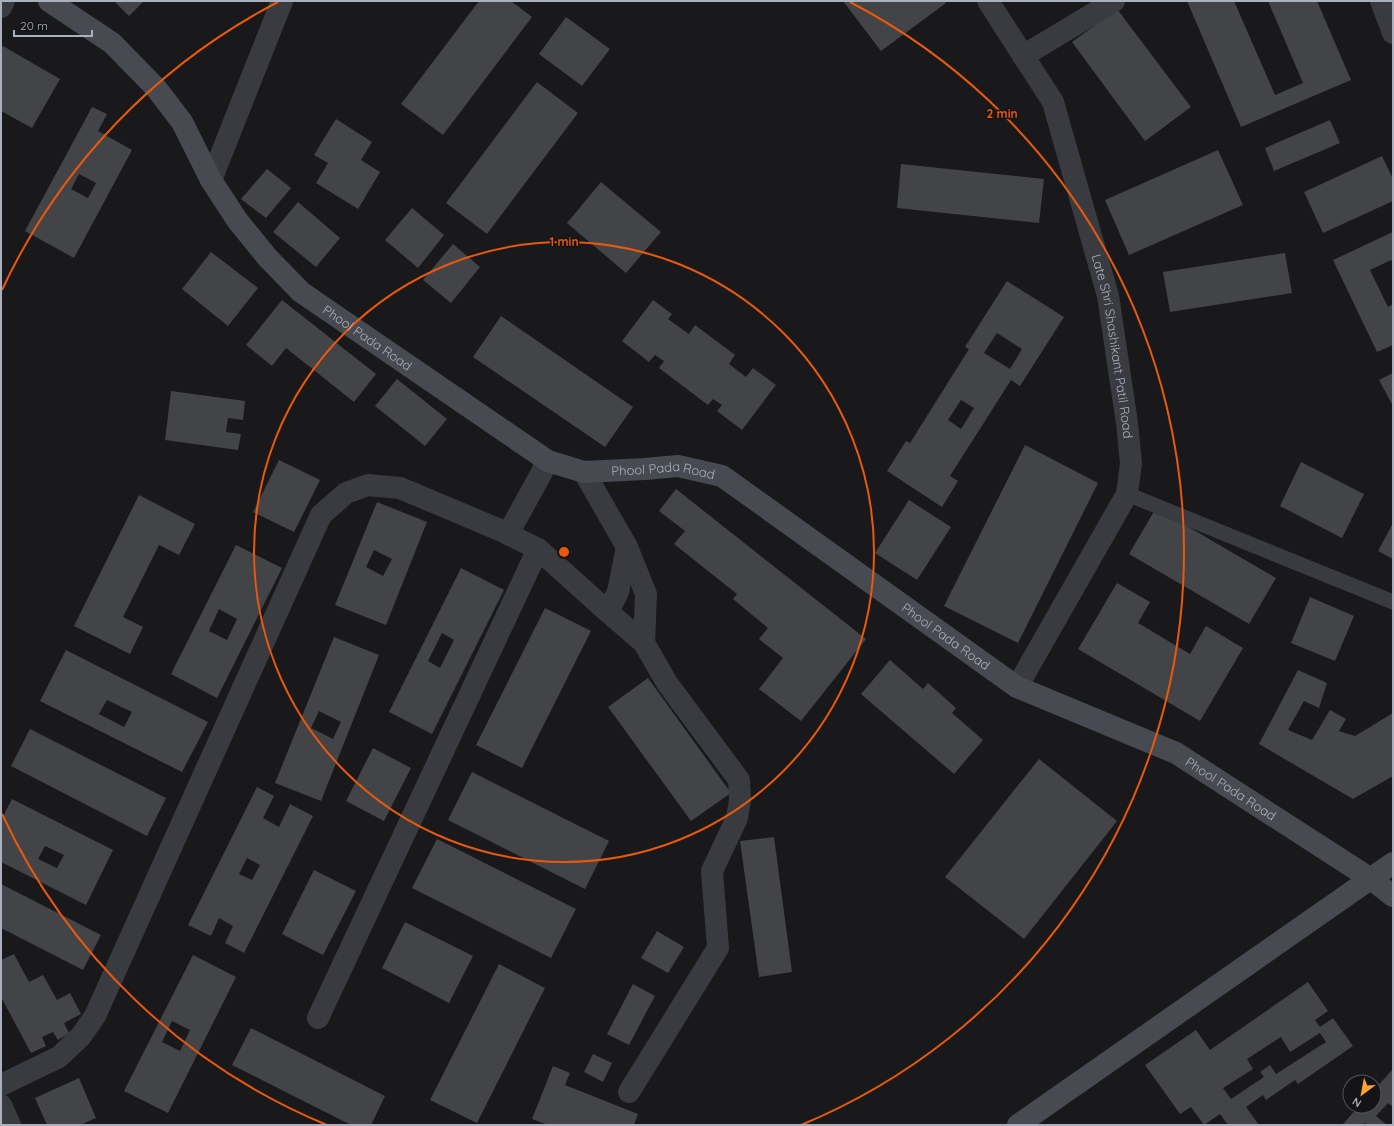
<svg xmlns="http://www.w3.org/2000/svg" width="1394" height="1126" viewBox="0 0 1394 1126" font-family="Quicksand,sans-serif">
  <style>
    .building { fill: #434448; fill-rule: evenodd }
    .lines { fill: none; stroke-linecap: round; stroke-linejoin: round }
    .lane { stroke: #393b41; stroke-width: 15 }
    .street { stroke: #393b41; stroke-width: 22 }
    .secondary { stroke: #474a51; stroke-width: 22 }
    .ring { fill: none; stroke: #e8590c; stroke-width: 2 }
    .labels { text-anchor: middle; stroke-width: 3; stroke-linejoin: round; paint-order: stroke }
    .street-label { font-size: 13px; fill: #aab1bc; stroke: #141416 }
    .centre { fill: #e8590c; stroke: #141416; stroke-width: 2 }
    .ring-label { font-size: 12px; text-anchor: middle; font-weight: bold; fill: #e8590c; stroke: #141416; stroke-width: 3; stroke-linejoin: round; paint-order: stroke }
  </style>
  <rect width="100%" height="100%" fill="#19191b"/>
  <!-- building -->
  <path class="building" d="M114,1H144L129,16Z
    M479,1H511L532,17L443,135L401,104Z
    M843,1H945L946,3L881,51Z
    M1187,1H1234L1275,95L1303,83L1268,1H1317L1351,80L1241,127Z
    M1117,9L1191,107L1145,141L1072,42Z
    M566,17L610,49L582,86L539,54Z
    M3,46L60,79L32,128L1,111V49Z
    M537,82L578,113L487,234L446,203Z
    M92,107L107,114L98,131L132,150L74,258L25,231ZM79,174L96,183L88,198L71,189Z
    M336,119L372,142L361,160L380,172L358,209L316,183L328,163L314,155Z
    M1330,120L1340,143L1274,171L1265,148Z
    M1218,150L1243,205L1129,255L1105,200Z
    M1382,156L1393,179V201L1323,233L1304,192Z
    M901,164L1044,179L1039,223L897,208Z
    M267,169L291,188L266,218L241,199Z
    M601,182L661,232L626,273L567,223Z
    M298,202L340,238L316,267L273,232Z
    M412,208L444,235L418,268L385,240Z
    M1393,232V263L1391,260L1370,270L1388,307L1393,304V345L1377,352L1333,260Z
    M453,244L480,267L451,303L423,280Z
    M211,252L258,288L228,326L182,289Z
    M1285,253L1292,293L1170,312L1163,272Z
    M1007,281L1064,317L1020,386L1011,380L950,476L958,481L942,507L887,471L906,441L910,443L969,349L965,347ZM997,333L1022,349L1010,369L984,353ZM961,400L974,408L961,429L948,420Z
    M282,300L376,374L354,402L286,348L272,366L246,345Z
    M653,300L672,314L668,319L689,334L695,325L735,355L729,364L746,377L753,368L776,385L742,430L717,411L722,405L713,399L708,405L659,368L664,361L655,355L649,362L622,341Z
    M501,316L633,407L605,447L473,357Z
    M1393,373V406L1379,380Z
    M397,379L447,419L425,446L375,406Z
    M171,391L245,401L243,420L228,418L226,432L241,434L238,450L165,440Z
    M1025,445L1098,483L1018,643L944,606Z
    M279,460L320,480L294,532L253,512Z
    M1301,462L1364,494L1342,538L1280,506Z
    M676,489L866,639L801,721L759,689L783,658L759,639L768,628L733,599L737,594L674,544L685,531L659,511Z
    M139,495L195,524L179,555L159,545L123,617L143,627L130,654L74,626Z
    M909,500L951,527L917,580L875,553Z
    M377,502L427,522L386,625L335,605ZM374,550L392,559L383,576L366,567Z
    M1156,508L1276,578L1249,624L1129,554Z
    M1393,523V559L1378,551Z
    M236,545L282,568L217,698L171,674ZM219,609L237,619L227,640L209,631Z
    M461,568L504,590L432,734L389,712ZM442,633L454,640L440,668L428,661Z
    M1117,583L1150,602L1138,623L1190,654L1206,626L1243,648L1200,721L1078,649Z
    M1310,597L1354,616L1335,661L1291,643Z
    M545,608L591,631L522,768L476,745Z
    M334,637L379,655L321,801L275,783ZM319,711L341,722L333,739L311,728Z
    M66,650L208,722L182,772L40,701ZM107,700L132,712L124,727L99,714Z
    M890,660L923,689L928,683L956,708L952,713L983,740L954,774L861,694Z
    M1298,670L1327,683L1319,708L1304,701L1288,730L1312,740L1330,710L1346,719L1339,731L1355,736L1393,713V776L1353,799L1259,744Z
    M648,678L731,793L691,821L608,707Z
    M30,729L166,798L147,836L11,766Z
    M373,748L411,768L384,821L346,801Z
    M1039,759L1117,821L1024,939L945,877Z
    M472,772L609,841L585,889L448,820Z
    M257,787L274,796L263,818L279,827L290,804L313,816L244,953L225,943L233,926L219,918L211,936L188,925ZM247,858L260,865L252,880L239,874Z
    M12,799L113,850L86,905L1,862V820ZM45,846L64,855L57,868L38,859Z
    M774,837L792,972L759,977L740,841Z
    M437,839L576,909L551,958L412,888Z
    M314,870L356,891L323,955L282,934Z
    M1,884L101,935L83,970L1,928Z
    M405,922L473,956L449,1003L382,968Z
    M657,931L684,947L668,973L641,958Z
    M14,954L29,982L43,975L57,1000L70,993L81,1014L64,1023L69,1033L58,1040L53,1032L42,1037L46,1046L31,1053L1,997V960Z
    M193,955L236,977L168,1113L124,1091ZM172,1021L190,1030L180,1051L162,1042Z
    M499,964L545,988L477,1123L430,1100Z
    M1308,982L1328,1011L1315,1020L1320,1027L1333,1018L1353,1046L1298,1084L1295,1080L1266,1100L1263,1095L1246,1107L1259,1125H1228L1220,1114L1204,1125L1191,1107L1180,1114L1145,1065L1196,1030L1210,1050ZM1320,1033L1326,1042L1276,1074L1270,1065L1260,1072L1264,1077L1231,1099L1223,1088L1253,1069L1247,1059L1281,1037L1290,1052Z
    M633,984L655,996L629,1045L607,1034Z
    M251,1028L385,1096L371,1125H351L232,1065Z
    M593,1054L612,1063L603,1082L584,1072Z
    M553,1066L570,1073L565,1085L638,1114L634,1125H558L554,1124V1125H548L532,1119Z
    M1393,1069V1107L1388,1103L1376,1116L1387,1125H1367L1365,1123L1361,1125H1342L1359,1106H1374V1090Z
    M79,1078L96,1118L80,1125H47L35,1098Z"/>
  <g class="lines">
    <!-- lane -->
    <path class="lane" d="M1127,494L1393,602"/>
    <!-- street -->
    <g class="street">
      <path id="s1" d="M988,1L1053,102L1108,296L1127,423L1131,463L1127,494L1017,687"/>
      <path d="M1381,1L1393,33"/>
      <path d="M1,7L4,1"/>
      <path d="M1023,56L1114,1"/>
      <path d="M211,180L282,1"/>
      <path d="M584,472L627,547L646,594L644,643L667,683L739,780L740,800L737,818L712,871L718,948L629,1092"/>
      <path d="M508,534L548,461"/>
      <path d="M608,612L644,643"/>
      <path d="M318,1018L538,549"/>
      <path d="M1,1085L59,1057L81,1036L95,1016L321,515L346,493L368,485L400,488L500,530L538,549L608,612L618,592L627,547"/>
      <path d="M1,1105L10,1125"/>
    </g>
    <!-- secondary -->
    <g class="secondary">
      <path id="s2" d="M49,1L112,43L156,88L182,122L211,180L237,220L267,257L301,292L548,461L584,472L645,469L678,466L722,476L1017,687L1176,753L1371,879L1393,896"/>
      <path d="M1018,1125L1393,863"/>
    </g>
  </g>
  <!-- distance rings -->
  <g class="ring">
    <circle cx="564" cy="552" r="310"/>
    <path d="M327 1125A620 620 0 0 1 2 814M2 290A620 620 0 0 1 278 2M850 2A620 620 0 0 1 801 1125"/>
  </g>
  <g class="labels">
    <!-- street labels -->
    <g class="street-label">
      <text dy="5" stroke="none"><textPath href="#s2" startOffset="471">Phool Pada Road</textPath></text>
      <text dy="5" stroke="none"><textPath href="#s1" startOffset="372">Late Shri Shashikant Patil Road</textPath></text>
      <text dy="5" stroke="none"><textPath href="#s2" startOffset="807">Phool Pada Road</textPath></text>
      <text dy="5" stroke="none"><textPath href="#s2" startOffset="1142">Phool Pada Road</textPath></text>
      <text dy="5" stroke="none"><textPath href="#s2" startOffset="1467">Phool Pada Road</textPath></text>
    </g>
  </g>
  <circle cx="564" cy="552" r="6" class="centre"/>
  <g class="ring-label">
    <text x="1002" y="118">2 min</text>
    <text x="564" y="246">1 min</text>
  </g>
  <!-- border -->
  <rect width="1394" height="1126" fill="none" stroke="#aab1bc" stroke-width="4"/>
  <!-- north arrow -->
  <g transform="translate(1362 1094) rotate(212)"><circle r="19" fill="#141416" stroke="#505358"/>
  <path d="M0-3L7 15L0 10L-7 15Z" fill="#ffa22d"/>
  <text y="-6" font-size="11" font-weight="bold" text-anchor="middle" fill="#aab1bc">N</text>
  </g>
  <!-- scale -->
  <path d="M14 30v6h78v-6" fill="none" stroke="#aab1bc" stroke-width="2"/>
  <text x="20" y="30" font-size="12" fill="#aab1bc" stroke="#141416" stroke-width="3" paint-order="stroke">20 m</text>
</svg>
